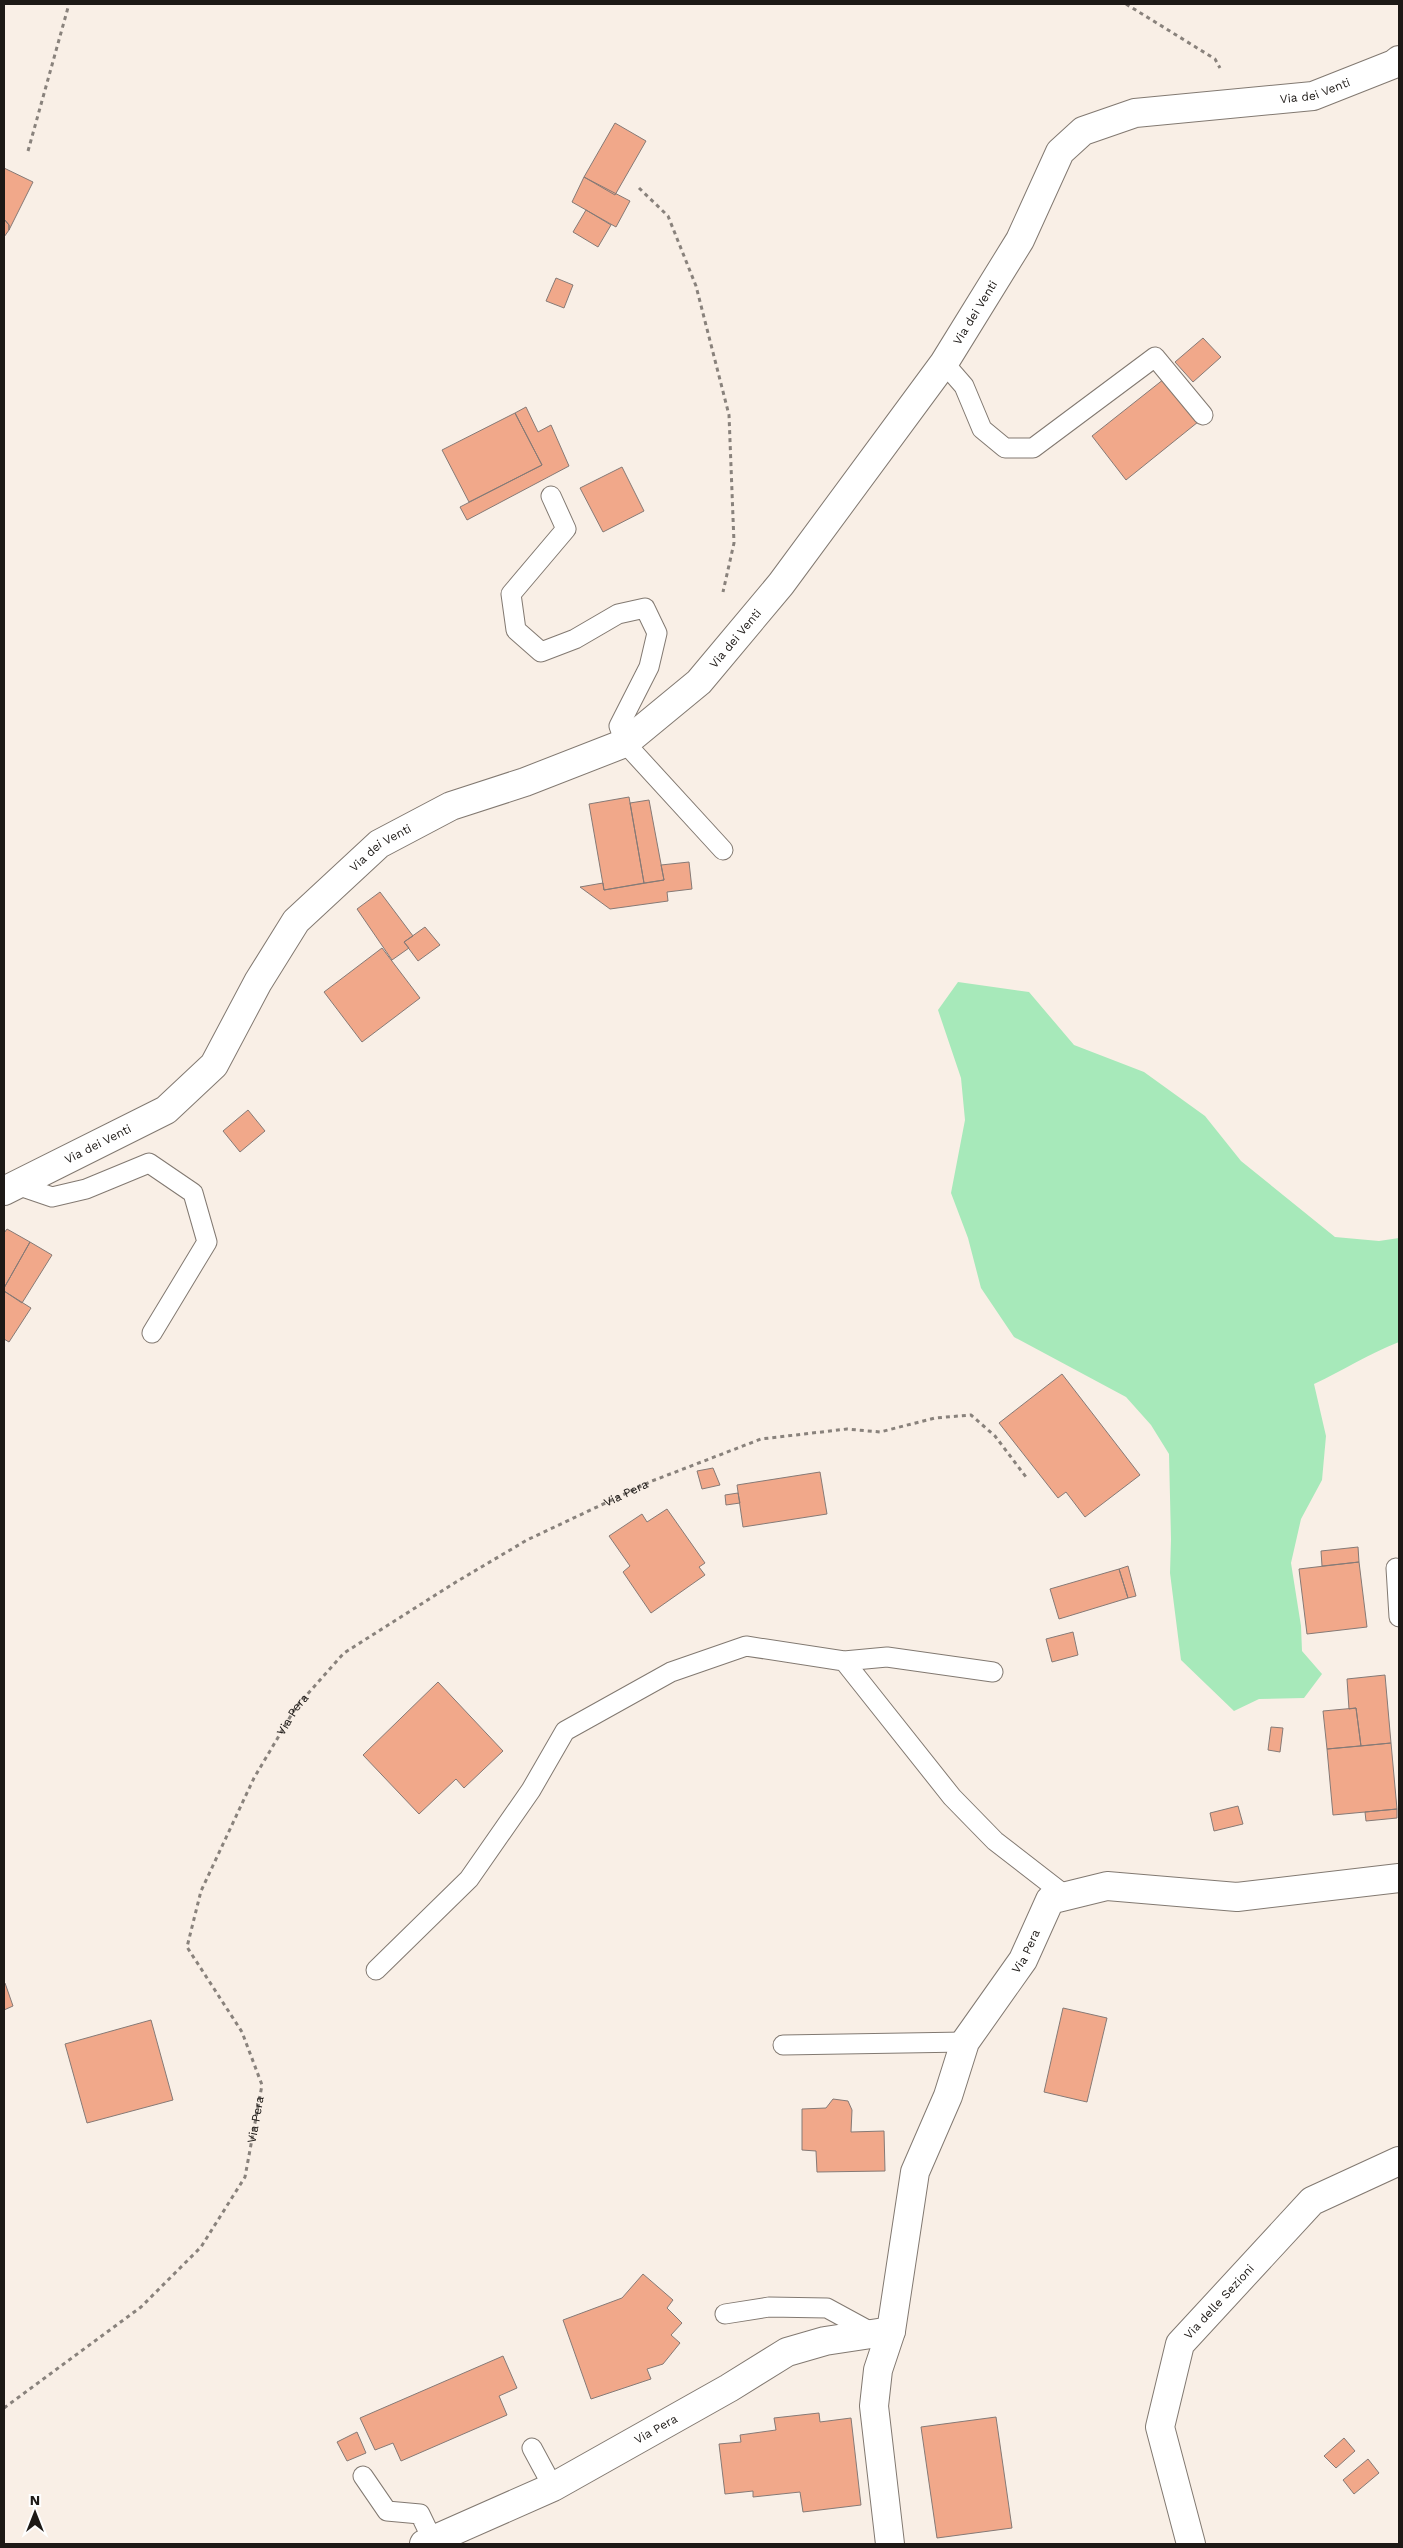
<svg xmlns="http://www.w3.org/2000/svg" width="1403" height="2548" viewBox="0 0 1403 2548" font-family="'Work Sans',sans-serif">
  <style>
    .green { fill: #a7e9ba }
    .building { fill: #f1a88a; stroke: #867a76 }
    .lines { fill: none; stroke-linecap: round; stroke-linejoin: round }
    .service-casing { stroke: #827971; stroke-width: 21 }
    .minor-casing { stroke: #827971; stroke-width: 30 }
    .tertiary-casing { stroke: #827971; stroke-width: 30 }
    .path { stroke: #89827c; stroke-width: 3; stroke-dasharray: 4 4; stroke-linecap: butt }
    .service { stroke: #fff; stroke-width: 19 }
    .minor { stroke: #fff; stroke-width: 28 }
    .tertiary { stroke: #fff; stroke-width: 28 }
    .labels { text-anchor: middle; stroke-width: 5; stroke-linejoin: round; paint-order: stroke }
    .street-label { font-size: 12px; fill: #1d1916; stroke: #fefefe }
  </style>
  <rect width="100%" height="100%" fill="#f9efe6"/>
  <!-- green -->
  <path class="green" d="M958,982L1029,992L1074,1045L1144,1072L1205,1116L1241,1161L1335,1237L1379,1241L1399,1238V1342C1370,1353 1342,1371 1314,1384L1326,1436L1322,1480L1301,1519L1291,1563L1301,1626L1302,1651L1322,1674L1304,1698L1259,1699L1234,1711L1181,1660L1170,1573L1171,1539L1169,1454L1151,1425L1126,1397L1014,1337L981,1288L968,1238L951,1193L965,1120L961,1078L938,1010Z"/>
  <!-- building -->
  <path class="building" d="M615,123L646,141L615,195L584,177Z
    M4,168L33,182L9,230V225L4,219Z
    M584,177L630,201L616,227L572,202Z
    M586,210L611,225L598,247L573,232Z
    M4,219L9,225V230L4,237Z
    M556,278L573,285L564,308L546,301Z
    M1203,338L1221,357L1193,382L1175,362Z
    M1164,379L1198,422L1126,480L1092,436Z
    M526,407L538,432L551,425L569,466L467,520L460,507L542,465L515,413Z
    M515,413L542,465L469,502L442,450Z
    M622,467L644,511L603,532L580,488Z
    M629,797L644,883L604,890L589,804Z
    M649,800L664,880L644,883L630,803Z
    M689,862L692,889L667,892L668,901L610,909L580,887L603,883L604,890L664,880L661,865Z
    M380,892L413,936L404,942L409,948L392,960L357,909Z
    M425,927L440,945L418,961L404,942Z
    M382,948L420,998L362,1042L324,992Z
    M248,1110L265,1131L240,1152L223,1131Z
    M7,1229L30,1242L4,1288V1233Z
    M30,1242L52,1255L22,1303L4,1291V1288Z
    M4,1291L31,1308L9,1342L4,1339Z
    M1062,1374L1140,1475L1085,1517L1066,1492L1058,1498L999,1423Z
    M713,1468L720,1485L702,1489L697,1471Z
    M820,1472L827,1514L743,1527L737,1485Z
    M738,1493L740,1503L726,1505L725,1495Z
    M667,1509L705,1563L699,1567L705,1575L651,1613L623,1572L630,1566L609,1536L642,1514L647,1522Z
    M1358,1547L1359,1562L1322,1566L1321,1551Z
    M1359,1562L1367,1627L1307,1634L1299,1569Z
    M1128,1566L1136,1596L1128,1598L1119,1569Z
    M1119,1569L1128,1598L1059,1619L1050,1589Z
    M1073,1632L1078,1655L1052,1662L1046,1639Z
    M1385,1675L1391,1743L1361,1746L1356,1708L1349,1709L1347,1679Z
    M438,1682L503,1751L464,1788L456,1779L419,1814L363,1755Z
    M1356,1708L1361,1746L1327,1749L1323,1711Z
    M1271,1727L1283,1728L1280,1752L1268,1750Z
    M1391,1743L1397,1809L1333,1815L1327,1749Z
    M1238,1806L1243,1824L1214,1831L1210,1813Z
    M1397,1809V1818L1366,1821L1365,1812Z
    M5,1983L13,2006L4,2010V1984Z
    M1063,2008L1107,2018L1087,2102L1044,2092Z
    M151,2020L173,2100L87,2123L65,2044Z
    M833,2099L848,2101L852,2110L851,2132L884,2131L885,2171L817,2172L816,2151L802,2150V2109L826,2108Z
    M643,2274L673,2300L667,2308L682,2323L671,2335L680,2343L663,2364L647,2369L651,2379L591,2399L563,2320L622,2298Z
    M503,2356L517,2388L499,2396L507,2415L401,2461L393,2443L375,2450L360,2418Z
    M819,2413L820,2422L851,2418L861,2505L803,2512L800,2492L753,2497V2491L725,2494L719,2444L741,2442L740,2435L776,2430L774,2418Z
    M996,2417L1012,2528L937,2538L921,2427Z
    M357,2432L366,2453L347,2461L337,2442Z
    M1344,2438L1355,2451L1336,2468L1324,2456Z
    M1368,2459L1379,2473L1354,2494L1343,2480Z"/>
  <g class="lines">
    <!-- service casing -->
    <g class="service-casing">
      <path id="service" d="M944,363L964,386L982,429L1005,448H1033L1155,357L1203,415
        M551,496L566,529L511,594L516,630L541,652L575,639L618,614L645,608L657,633L649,667L619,726L625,743L723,850
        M14,1184L52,1197L86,1189L149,1163L193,1193L207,1242L152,1333
        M1396,1568L1399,1617
        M844,1661L887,1657L993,1672
        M376,1970L469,1879L531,1790L565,1731L671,1672L746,1646L844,1661L952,1797L995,1841L1066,1896
        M783,2045L965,2042
        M725,2314L769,2307L827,2308L873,2333
        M532,2448L553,2487
        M363,2476L387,2511L420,2514L433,2541"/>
    </g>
    <!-- minor casing -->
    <g class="minor-casing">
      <g id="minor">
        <path id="s2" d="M4,1191L166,1110L214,1065L258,982L296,921L379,844L451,806L525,782L625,743L699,682L781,584L944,363L1020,240L1060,152L1083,131L1135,113L1313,96L1394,64L1399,60"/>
        <path id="s3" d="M424,2544L553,2487L729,2388L787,2352L825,2341L891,2331"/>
        <path id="s4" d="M890,2544L874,2406L878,2370L891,2331L915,2172L948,2096L965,2042L1023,1960L1050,1900L1107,1886L1237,1897L1399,1878"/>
      </g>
    </g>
    <!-- tertiary casing -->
    <g class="tertiary-casing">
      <g id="tertiary">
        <path id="s5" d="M1191,2544L1160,2427L1180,2344L1312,2201L1399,2161"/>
      </g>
    </g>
    <!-- path -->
    <g class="path">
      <path d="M1126,4L1215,59L1220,68"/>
      <path d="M28,151L69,4"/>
      <path d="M639,188L668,216L696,286L729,415L734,543L723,592"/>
      <path id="s1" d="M4,2408L141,2307L201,2247L245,2177L262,2085L242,2032L187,1947L201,1891L254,1778L296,1707L344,1653L456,1582L527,1540L652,1481L761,1439L847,1429L880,1432L935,1418L971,1415L995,1436L1026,1477"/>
    </g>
    <!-- service -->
    <use href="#service" class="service"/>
    <!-- minor -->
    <use href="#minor" class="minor"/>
    <!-- tertiary -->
    <use href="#tertiary" class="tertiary"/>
  </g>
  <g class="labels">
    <!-- street labels -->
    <g class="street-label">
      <text dy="4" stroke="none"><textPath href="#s2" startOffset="1800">Via dei Venti</textPath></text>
      <text dy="4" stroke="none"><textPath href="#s2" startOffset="1350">Via dei Venti</textPath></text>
      <text dy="4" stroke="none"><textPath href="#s2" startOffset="945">Via dei Venti</textPath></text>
      <text dy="4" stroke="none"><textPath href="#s2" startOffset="525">Via dei Venti</textPath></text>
      <text dy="4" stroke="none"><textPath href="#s2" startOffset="105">Via dei Venti</textPath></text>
      <text dy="4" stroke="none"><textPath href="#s1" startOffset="1251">Via Pera</textPath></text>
      <text dy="4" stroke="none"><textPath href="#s1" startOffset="846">Via Pera</textPath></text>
      <text dy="4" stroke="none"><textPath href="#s4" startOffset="626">Via Pera</textPath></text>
      <text dy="4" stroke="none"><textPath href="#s1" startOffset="396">Via Pera</textPath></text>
      <text dy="4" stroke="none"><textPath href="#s5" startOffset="264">Via delle Sezioni</textPath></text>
      <text dy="4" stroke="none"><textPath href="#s3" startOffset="259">Via Pera</textPath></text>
    </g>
  </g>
  <!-- border -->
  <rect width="1403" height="2548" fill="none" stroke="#1d1916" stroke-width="10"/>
  <!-- north arrow -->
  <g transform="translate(35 2513)" stroke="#fefefe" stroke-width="4" paint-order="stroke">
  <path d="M0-4L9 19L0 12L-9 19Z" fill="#1d1916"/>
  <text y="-8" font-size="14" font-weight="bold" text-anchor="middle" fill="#1d1916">N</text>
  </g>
</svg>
